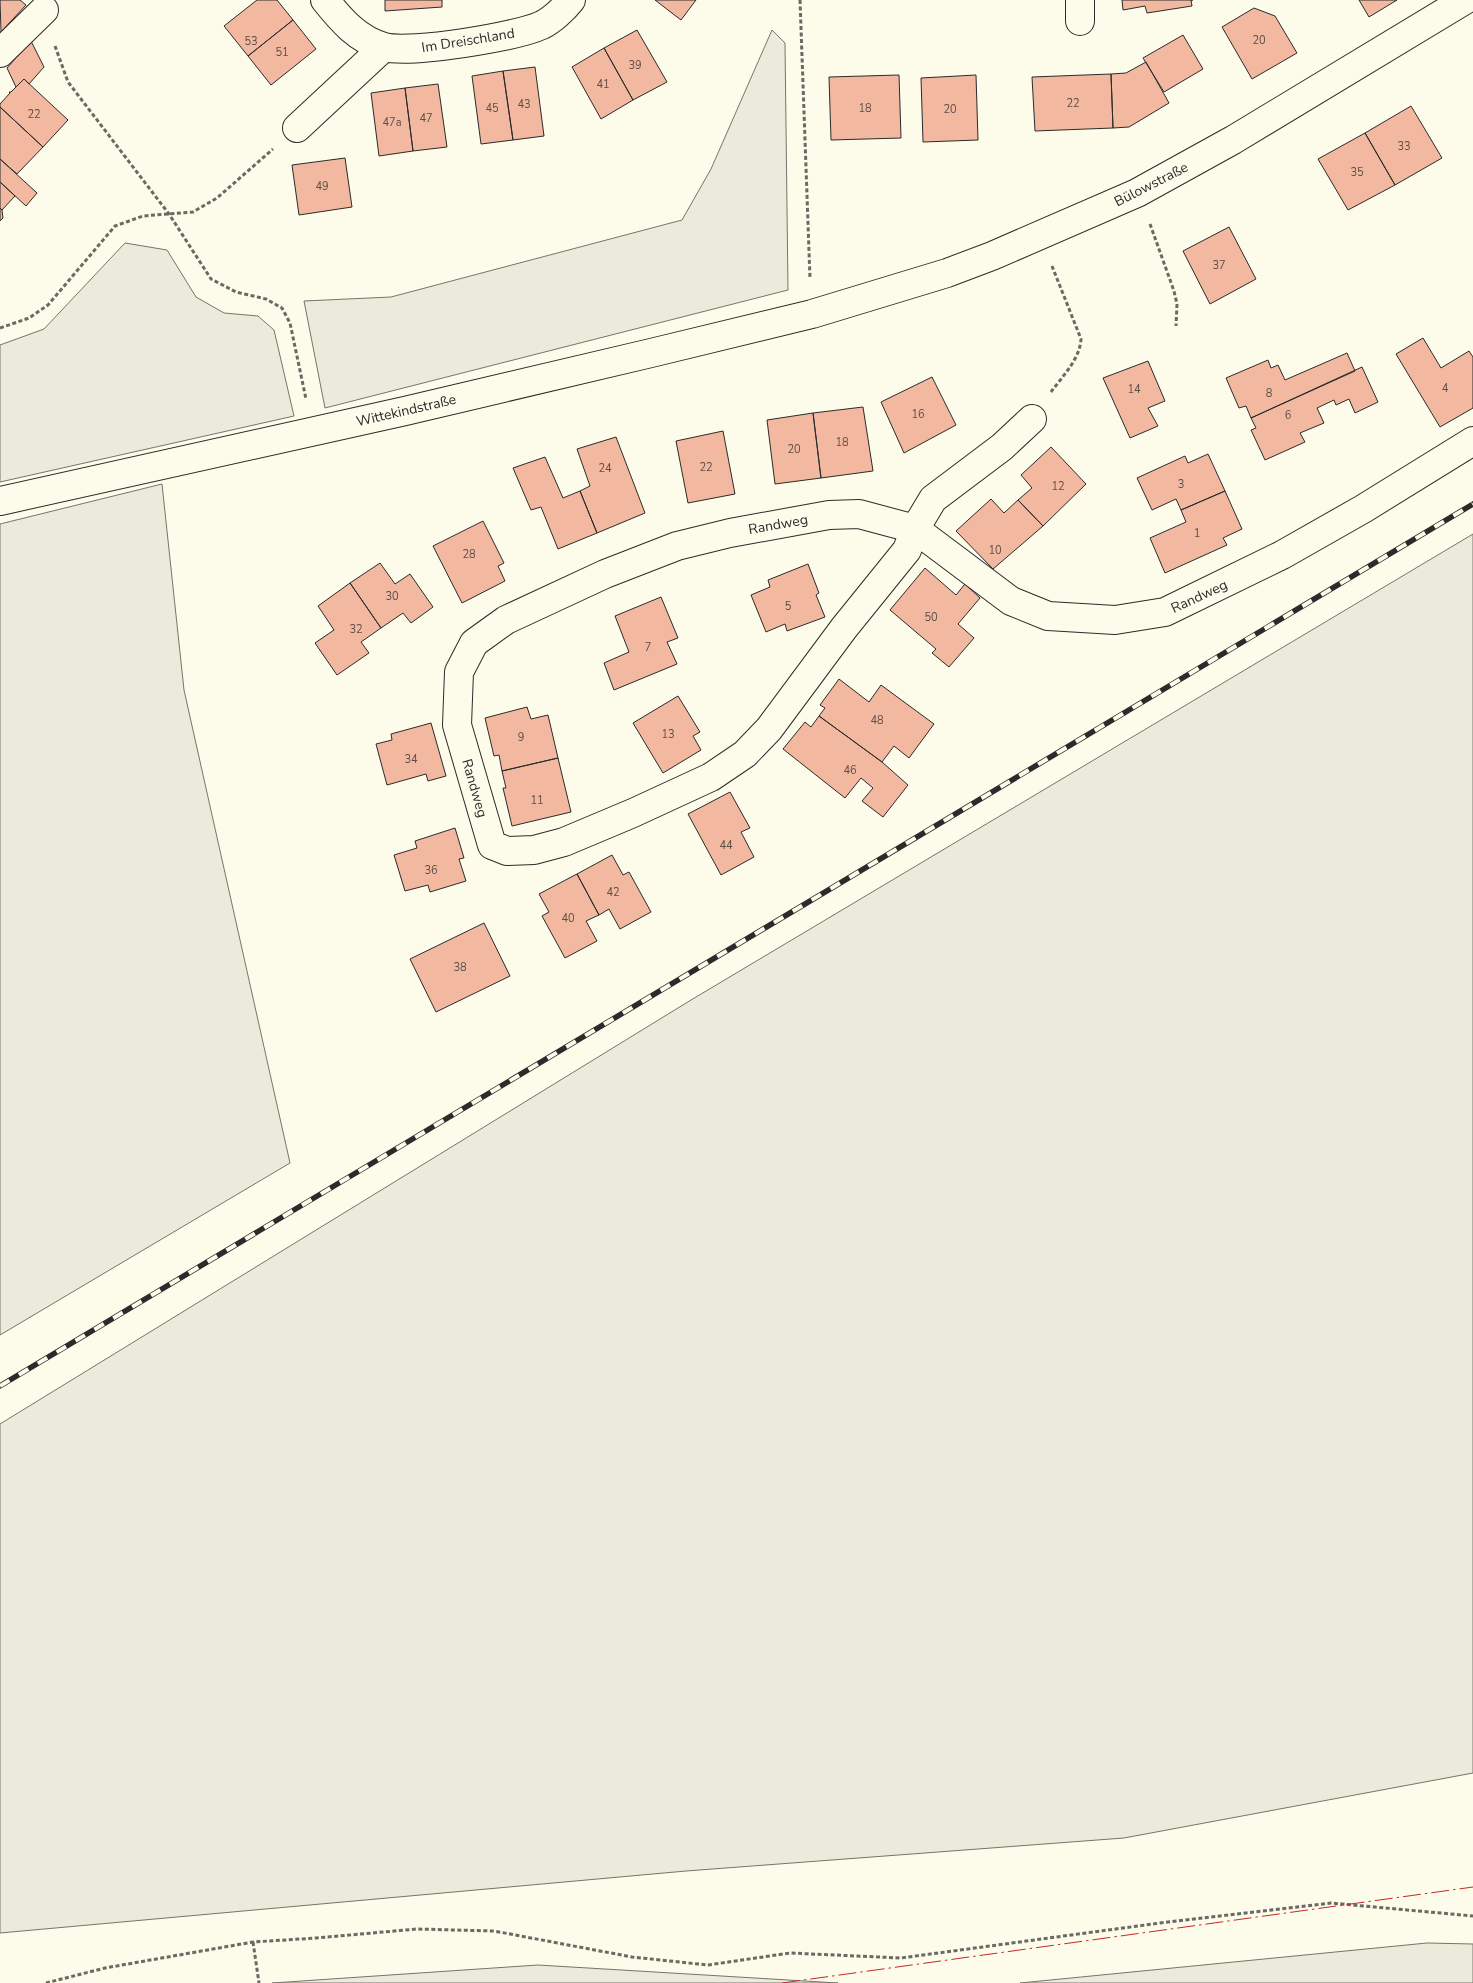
<svg xmlns="http://www.w3.org/2000/svg" width="1473" height="1983" viewBox="0 0 1473 1983" font-family="'Nunito Sans',sans-serif">
  <style>
    .green { fill: #ecebdb; stroke: #74746e }
    .building { fill: #f2b8a0; stroke: #2b2b2b }
    .lines { fill: none; stroke-linecap: round; stroke-linejoin: round }
    .minor-casing { stroke: #2b2b2b; stroke-width: 30 }
    .major-casing { stroke: #2b2b2b; stroke-width: 30 }
    .path { stroke: #6a6964; stroke-width: 3; stroke-dasharray: 4 2.5; stroke-linecap: butt }
    .minor { stroke: #fdfbea; stroke-width: 28 }
    .major { stroke: #fdfbea; stroke-width: 28 }
    .rail-casing { stroke: #2b2b2b; stroke-width: 5.5 }
    .rail { stroke: #fdfbea; stroke-width: 4; stroke-dasharray: 11; stroke-linecap: butt }
    .power { stroke: #c62828; stroke-width: 1; stroke-dasharray: 18 4 2.5 4; stroke-linecap: butt }
    .labels { text-anchor: middle; stroke-width: 4; stroke-linejoin: round; paint-order: stroke }
    .number-label { font-size: 11px; fill: #5d4e48 }
    .street-label { font-size: 14px; fill: #2b2b2b; stroke: #fdfbea }
  </style>
  <rect width="100%" height="100%" fill="#fdfbea"/>
  <!-- green -->
  <path class="green" d="M772,30L785,43L788,290L325,408L304,301L391,297L682,220L711,169Z
    M125,243L167,250L196,297L224,313L258,316L274,330L294,416L0,482V345L44,329Z
    M162,484L184,690L290,1163L0,1335V524Z
    M1473,534V1773L1124,1838L686,1871L0,1933V1424L691,1000Z
    M1427,1943L1473,1944V1983H1020Z
    M538,1965L838,1983H272Z"/>
  <!-- building -->
  <path class="building" d="M0,0H20L26,5L1,32Z
    M257,0H277L293,20L248,56L224,26Z
    M385,0H442V7L385,11Z
    M655,0H696L681,20Z
    M1122,0H1193H1191L1192,6L1147,13L1145,6L1123,10Z
    M1359,0H1397L1369,17Z
    M1254,8L1275,16L1297,53L1252,79L1222,27Z
    M293,20L316,49L271,85L248,56Z
    M637,30L667,82L633,100L604,48Z
    M1183,35L1203,69L1164,92L1143,58Z
    M31,41L44,67L29,84L24,79L16,87L7,68Z
    M604,48L633,100L601,119L572,67Z
    M1146,62L1169,103L1129,127L1113,128L1111,74L1126,73Z
    M535,67L544,136L513,140L503,71Z
    M503,71L513,140L481,144L472,76Z
    M1111,74L1113,128L1035,131L1032,77Z
    M899,75L901,138L831,140L829,77Z
    M976,75L978,140L923,142L921,78Z
    M24,79L68,120L43,147L0,107V104L10,93L9,92H11Z
    M438,84L447,147L413,151L405,88Z
    M405,88L413,151L379,156L371,93Z
    M1411,106L1442,158L1395,185L1365,133Z
    M0,107L43,147L17,174L0,159Z
    M1365,133L1395,185L1348,210L1318,159Z
    M345,158L352,207L299,215L292,165Z
    M0,159L37,193L26,206L0,182Z
    M0,182L15,196L2,210L0,208Z
    M0,208L2,210L3,218L0,221Z
    M1229,227L1256,279L1210,304L1183,251Z
    M1423,338L1441,368L1469,351L1473,357V408L1440,427L1396,354Z
    M1347,353L1355,371L1251,418L1246,406L1239,408L1226,378L1268,360L1271,368L1278,365L1285,380Z
    M1148,361L1165,401L1148,408L1158,426L1130,438L1103,378Z
    M1362,367L1378,402L1355,413L1349,399L1336,405L1334,400L1317,408L1324,423L1300,433L1305,442L1265,460L1251,430L1256,428L1251,418Z
    M932,377L956,425L904,453L881,402Z
    M863,407L873,471L821,478L813,413Z
    M813,413L821,478L775,484L767,420Z
    M723,431L735,494L688,503L676,441Z
    M616,437L645,513L597,533L580,491L590,486L577,449Z
    M1051,447L1086,484L1043,526L1018,500L1032,488L1021,475Z
    M1208,454L1225,491L1181,510L1176,499L1152,510L1137,478L1185,456L1188,463Z
    M545,457L563,498L580,491L597,533L558,549L541,507L531,510L513,468Z
    M1225,491L1242,529L1223,538L1227,545L1165,573L1150,538L1186,522L1181,510Z
    M991,499L1004,513L1018,500L1043,526L993,569L956,531Z
    M483,521L504,563L498,566L505,581L462,603L433,546Z
    M380,563L395,584L410,574L433,607L411,623L403,613L381,628L350,583Z
    M808,564L819,593L816,595L825,617L787,631L785,624L766,632L751,595L770,587L768,580Z
    M925,568L956,595L965,584L980,598L958,624L974,638L949,667L932,653L936,649L890,610Z
    M350,583L381,628L361,642L369,653L337,675L315,643L334,630L318,606Z
    M661,597L678,638L667,642L677,664L614,690L604,663L629,652L615,616Z
    M839,679L869,702L881,685L934,724L909,758L894,746L882,762L819,716L825,708L820,705Z
    M678,696L700,732L693,736L701,750L663,773L633,723Z
    M527,707L531,719L548,715L558,758L502,771L499,755L494,756L485,718Z
    M819,716L882,762L908,785L883,817L862,801L873,788L861,778L845,798L783,749L805,722L811,727Z
    M431,723L446,776L428,781L426,774L387,785L376,744L392,740L391,734Z
    M558,758L571,812L512,826L503,788H506L502,771Z
    M730,792L750,828L741,832L754,857L721,875L688,814Z
    M455,828L464,858L459,859L466,881L430,892L428,885L405,891L394,855L417,848L415,841Z
    M612,855L623,875L629,872L651,912L620,929L609,909L599,915L577,874Z
    M577,874L599,915L586,921L597,941L565,958L542,916L549,912L539,894Z
    M484,923L510,976L436,1012L410,959Z"/>
  <g class="lines">
    <!-- minor casing -->
    <g class="minor-casing">
      <path id="minor" d="M325,0C341,20 358,40 384,47C411,54 516,37 542,25C552,20 564,9 571,0
        M1080,21V0
        M0,53L44,10
        M297,128L384,47
        M1032,419L1002,447L933,499L915,529L907,550L844,628L769,729L745,754L711,777L633,813L564,842L534,850L507,851L492,845L457,725L459,672L474,643L506,620L605,574L677,546L730,533L829,515L859,514L915,529L1011,601L1048,616L1115,620L1165,612L1282,555L1363,509L1473,441"/>
    </g>
    <!-- major casing -->
    <g class="major-casing">
      <path id="major" d="M0,501L405,411L651,353L812,314L947,273L992,256L1137,193L1233,140L1465,0"/>
    </g>
    <!-- path -->
    <path class="path" d="M800,0L810,279
      M55,46L68,82L169,214L211,279L236,292L266,299L282,308L290,323L306,399
      M1150,224L1174,291L1177,304L1176,326
      M0,328L29,318L48,305L115,226L143,216L193,212L217,198L273,149
      M1051,392C1062,377 1080,359 1081,339L1052,266
      M253,1942L259,1983
      M46,1983L105,1968L253,1942L316,1938L417,1929L494,1931L632,1957L708,1965L790,1953L901,1958L1160,1923L1331,1903L1473,1916"/>
    <!-- minor -->
    <use href="#minor" class="minor"/>
    <!-- major -->
    <use href="#major" class="major"/>
    <!-- rail casing -->
    <g class="rail-casing">
      <path id="rail" d="M0,1386L1473,504"/>
    </g>
    <!-- rail -->
    <use href="#rail" class="rail"/>
    <!-- power -->
    <path class="power" d="M782,1983L1473,1887"/>
  </g>
  <g class="labels">
    <!-- number labels -->
    <g class="number-label">
      <text x="1259" y="44">20</text>
      <text x="251" y="45">53</text>
      <text x="282" y="56">51</text>
      <text x="635" y="69">39</text>
      <text x="603" y="88">41</text>
      <text x="1073" y="107">22</text>
      <text x="524" y="108">43</text>
      <text x="492" y="112">45</text>
      <text x="865" y="112">18</text>
      <text x="950" y="113">20</text>
      <text x="34" y="118">22</text>
      <text x="426" y="122">47</text>
      <text x="392" y="126">47a</text>
      <text x="1404" y="150">33</text>
      <text x="1357" y="176">35</text>
      <text x="322" y="190">49</text>
      <text x="1219" y="269">37</text>
      <text x="1445" y="392">4</text>
      <text x="1134" y="393">14</text>
      <text x="1269" y="397">8</text>
      <text x="918" y="418">16</text>
      <text x="1288" y="419">6</text>
      <text x="842" y="446">18</text>
      <text x="794" y="453">20</text>
      <text x="706" y="471">22</text>
      <text x="605" y="472">24</text>
      <text x="1181" y="488">3</text>
      <text x="1058" y="490">12</text>
      <text x="1197" y="537">1</text>
      <text x="995" y="554">10</text>
      <text x="469" y="558">28</text>
      <text x="392" y="600">30</text>
      <text x="788" y="610">5</text>
      <text x="931" y="621">50</text>
      <text x="356" y="633">32</text>
      <text x="648" y="651">7</text>
      <text x="877" y="724">48</text>
      <text x="668" y="738">13</text>
      <text x="521" y="741">9</text>
      <text x="411" y="763">34</text>
      <text x="850" y="774">46</text>
      <text x="537" y="804">11</text>
      <text x="726" y="849">44</text>
      <text x="431" y="874">36</text>
      <text x="613" y="896">42</text>
      <text x="568" y="922">40</text>
      <text x="460" y="971">38</text>
    </g>
    <!-- street labels -->
    <g class="street-label">
      <text transform="translate(468 40) rotate(-9)" y="5">Im Dreischland</text>
      <text transform="translate(1151 184) rotate(-27)" y="5">Bülowstraße</text>
      <text transform="translate(406 410) rotate(-13)" y="5">Wittekindstraße</text>
      <text transform="translate(778 524) rotate(-10)" y="5">Randweg</text>
      <text transform="translate(1199 596) rotate(-25)" y="5">Randweg</text>
      <text transform="translate(475 788) rotate(74)" y="5">Randweg</text>
    </g>
  </g>
</svg>
